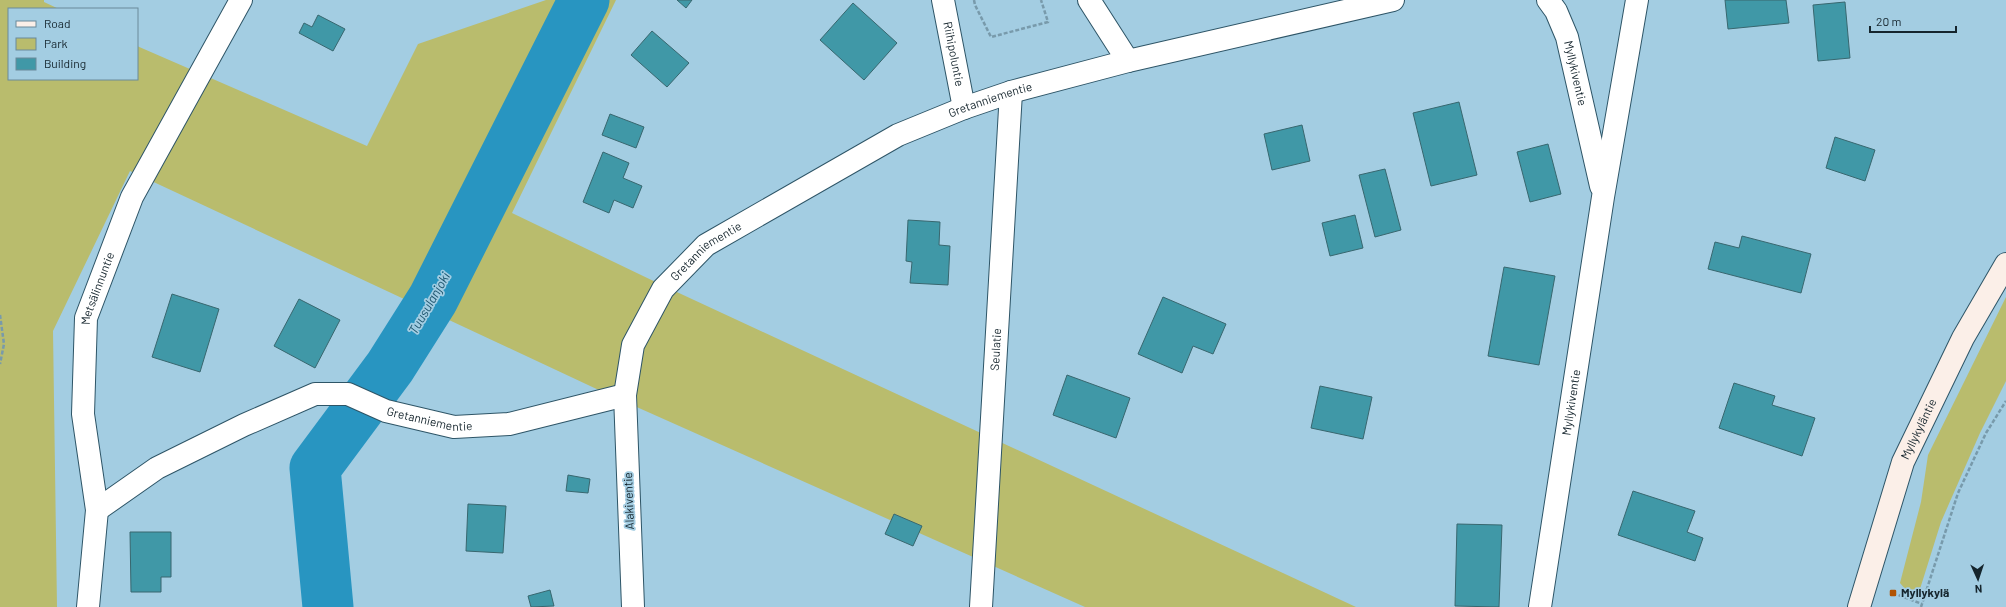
<svg xmlns="http://www.w3.org/2000/svg" width="2006" height="607" viewBox="0 0 2006 607" font-family="Barlow,sans-serif">
  <style>
    .green { fill: #b9bc6d }
    .lines { fill: none; stroke-linecap: round; stroke-linejoin: round }
    .river { stroke: #2895c1; stroke-width: 51 }
    .building { fill: #4098a7; stroke: #38676f }
    .street-casing { stroke: #2e5567; stroke-width: 24 }
    .secondary-casing { stroke: #2e5567; stroke-width: 24 }
    .path { stroke: #789aab; stroke-width: 2.5; stroke-dasharray: 4 2; stroke-linecap: butt }
    .street { stroke: #fff; stroke-width: 22 }
    .secondary { stroke: #fbefe8; stroke-width: 22 }
    .poi-dot { fill: #b15301; stroke: #a3cde2; stroke-width: 1.5 }
    .labels { text-anchor: middle; stroke-width: 3.5; stroke-linejoin: round; paint-order: stroke }
    .street-label { font-size: 12px; fill: #15252d; stroke: #a3cde2 }
    .poi-label { font-size: 12px; font-weight: bold; fill: #15252d; stroke: #a3cde2; text-anchor: start }
    .water-label { font-size: 13px; font-style: italic; fill: #1b526a; stroke: #a3cde2 }
  </style>
  <rect width="100%" height="100%" fill="#a3cde2"/>
  <!-- green -->
  <path class="green" d="M0,0H44V2L59,9H9V79H137V46L367,146L418,44L546,0H616L512,213L666,287L1356,607H1085L603,392L130,171L53,331L57,607H0Z
    M2006,297V381L1980,433L1941,522L1920,589L1915,592L1906,590L1900,583L1921,502L1928,455Z"/>
  <g class="lines">
    <!-- river -->
    <path class="river" d="M328,607L315,468L390,367L433,299L584,0"/>
  </g>
  <!-- building -->
  <path class="building" d="M677,0H692L686,8Z
    M1725,0H1786L1789,23L1728,29Z
    M1845,2L1850,58L1818,61L1813,5Z
    M853,3L897,43L864,80L820,40Z
    M318,15L345,29L333,51L299,33L304,23L312,27Z
    M652,31L689,63L667,87L631,55Z
    M1459,102L1477,175L1431,186L1413,113Z
    M610,114L644,127L636,148L602,135Z
    M1302,125L1310,161L1272,170L1264,134Z
    M1835,137L1875,150L1865,181L1826,168Z
    M1548,144L1561,194L1530,202L1517,152Z
    M603,152L629,163L623,178L642,186L633,208L614,200L609,213L583,202Z
    M1385,169L1401,230L1375,237L1359,175Z
    M1355,215L1363,248L1330,256L1322,223Z
    M908,220L940,222L939,245L950,246L948,285L910,283L912,262L906,261Z
    M1742,236L1811,254L1801,293L1708,269L1715,242L1739,248Z
    M1504,267L1555,276L1539,365L1488,356Z
    M172,294L219,309L200,372L152,357Z
    M1163,297L1226,324L1213,354L1193,346L1182,373L1138,354Z
    M299,299L340,320L315,368L274,346Z
    M1067,375L1130,398L1116,438L1053,415Z
    M1734,383L1775,396L1772,405L1815,418L1802,456L1719,428Z
    M1320,386L1372,397L1363,439L1311,428Z
    M568,475L590,479L588,493L566,491Z
    M1633,491L1695,511L1687,532L1703,538L1695,561L1618,535Z
    M468,504L506,506L503,553L466,551Z
    M894,514L922,526L913,546L885,534Z
    M1457,524L1502,525L1499,607L1455,606Z
    M130,532H171V577H161V592H131Z
    M550,590L554,606L531,607L528,596Z"/>
  <g class="lines">
    <!-- street casing -->
    <g class="street-casing">
      <g id="street">
        <path id="s1" d="M943,0L964,108"/>
        <path d="M1089,0L1128,61"/>
        <path id="s2" d="M1548,0L1556,11L1567,37L1601,186"/>
        <path id="s3" d="M97,510L157,468L244,425L315,394H348L386,411L454,427L509,424L625,395"/>
        <path id="s4" d="M88,607L97,510L83,414L86,318L132,197L241,0"/>
        <path id="s5" d="M633,607L625,395L633,345L663,289L706,245L898,135L964,108L1011,92L1128,61L1393,0"/>
        <path id="s6" d="M981,607L1011,92"/>
        <path id="s7" d="M1540,607L1603,197L1637,0"/>
      </g>
    </g>
    <!-- secondary casing -->
    <g class="secondary-casing">
      <g id="secondary">
        <path id="s8" d="M1859,607L1903,462L1963,338L2006,264"/>
      </g>
    </g>
    <!-- path -->
    <path class="path" d="M974,0L975,5L991,37L1048,22L1041,0
      M0,315L4,344L0,364
      M1893,593L1922,604
      M1921,607L1958,493L1986,433L2006,401"/>
    <!-- street -->
    <use href="#street" class="street"/>
    <!-- secondary -->
    <use href="#secondary" class="secondary"/>
  </g>
  <!-- markers -->
  <rect class="poi-dot" x="1889" y="589" width="8" height="8" rx="2"/>
  <g class="labels">
    <!-- street labels -->
    <g class="street-label">
      <text dy="4" stroke="none"><textPath href="#s1" startOffset="55">Riihipoluntie</textPath></text>
      <text dy="4" stroke="none"><textPath href="#s2" startOffset="79">Myllykiventie</textPath></text>
      <text dy="4" stroke="none"><textPath href="#s5" startOffset="708">Gretanniementie</textPath></text>
      <text dy="4" stroke="none"><textPath href="#s5" startOffset="384">Gretanniementie</textPath></text>
      <text dy="4" stroke="none"><textPath href="#s4" startOffset="322">Metsälinnuntie</textPath></text>
      <text dy="4" stroke="none"><textPath href="#s6" startOffset="258">Seulatie</textPath></text>
      <text dy="4" stroke="none"><textPath href="#s7" startOffset="207">Myllykiventie</textPath></text>
      <text dy="4" stroke="none"><textPath href="#s3" startOffset="367">Gretanniementie</textPath></text>
      <text dy="4" stroke="none"><textPath href="#s8" startOffset="188">Myllykyläntie</textPath></text>
      <text transform="translate(629 501) rotate(-92)" y="4">Alakiventie</text>
    </g>
    <!-- poi labels -->
    <g class="poi-label">
      <text x="1901" y="597">Myllykylä</text>
    </g>
    <!-- water labels -->
    <g class="water-label">
      <text transform="translate(429 303) rotate(-60)" y="5">Tuusulanjoki</text>
    </g>
  </g>
  <!-- legend -->
  <rect x="8" y="8" width="130" height="72" fill="#a3cde2" stroke="#6a8a9a"/>
  <rect x="16" y="21" width="20" height="6" fill="#fbefe8" stroke="#6a8a9a"/>
  <text x="44" y="28" font-size="12" fill="#15252d">Road</text>
  <rect x="16" y="38" width="20" height="12" fill="#b9bc6d" stroke="#6a8a9a"/>
  <text x="44" y="48" font-size="12" fill="#15252d">Park</text>
  <rect x="16" y="58" width="20" height="12" fill="#4098a7" stroke="#6a8a9a"/>
  <text x="44" y="68" font-size="12" fill="#15252d">Building</text>
  <!-- north arrow -->
  <g transform="translate(1978 579) rotate(177)" stroke="#a3cde2" stroke-width="3" paint-order="stroke">
  <path d="M0-3L7 15L0 10L-7 15Z" fill="#15252d"/>
  <text y="-6" font-size="11" font-weight="bold" text-anchor="middle" fill="#15252d">N</text>
  </g>
  <!-- scale -->
  <path d="M1870 26v6h86v-6" fill="none" stroke="#15252d" stroke-width="2"/>
  <text x="1876" y="26" font-size="12" fill="#15252d" stroke="#a3cde2" stroke-width="3" paint-order="stroke">20 m</text>
</svg>
